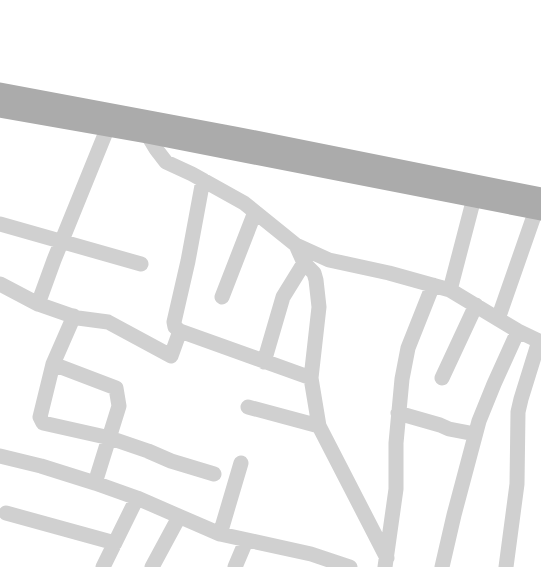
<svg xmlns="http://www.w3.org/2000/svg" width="541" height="567" viewBox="0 0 541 567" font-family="'Roboto Condensed',sans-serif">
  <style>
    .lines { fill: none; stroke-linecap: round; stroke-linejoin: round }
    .minor { stroke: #d0d0d0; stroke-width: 15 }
    .major { stroke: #ababab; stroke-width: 19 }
  </style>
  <rect width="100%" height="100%" fill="#fff"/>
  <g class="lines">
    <!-- minor -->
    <path class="minor" d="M147,134L156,149L166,162L192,174L244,203L296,245L304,263L314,273L316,280L319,307L311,378L319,426L248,407
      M203,180L188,261L174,322L175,327L180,331L311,378
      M0,224L141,264
      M296,245L329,260L389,273L450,290L518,331L541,342
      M0,284L38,304L54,260L108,127
      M450,290L474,198
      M222,297L255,212
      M38,304L78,318L108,322L171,356L180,331
      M74,316L53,364L40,417L43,423L110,438L148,451L171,461L214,474
      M498,319L536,210
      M264,362L283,297L304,263L307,254
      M53,364L116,388L119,406L95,483
      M442,378L476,305
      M398,413L440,425L449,429L475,434
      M319,426L387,558
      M0,456L41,466L95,483L137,498L220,534L311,554L350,567
      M6,513L115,543
      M220,534L241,463
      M103,567L137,498
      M152,567L179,517
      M235,567L246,541
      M385,567L396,489V443L402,379L408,348L433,285
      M442,567L454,515L479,421L494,384L518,331
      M506,567L517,484L518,412L521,399L539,341"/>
    <!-- major -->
    <path class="major" d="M0,92L235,136L541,197
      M0,108L147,134L541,211"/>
  </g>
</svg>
